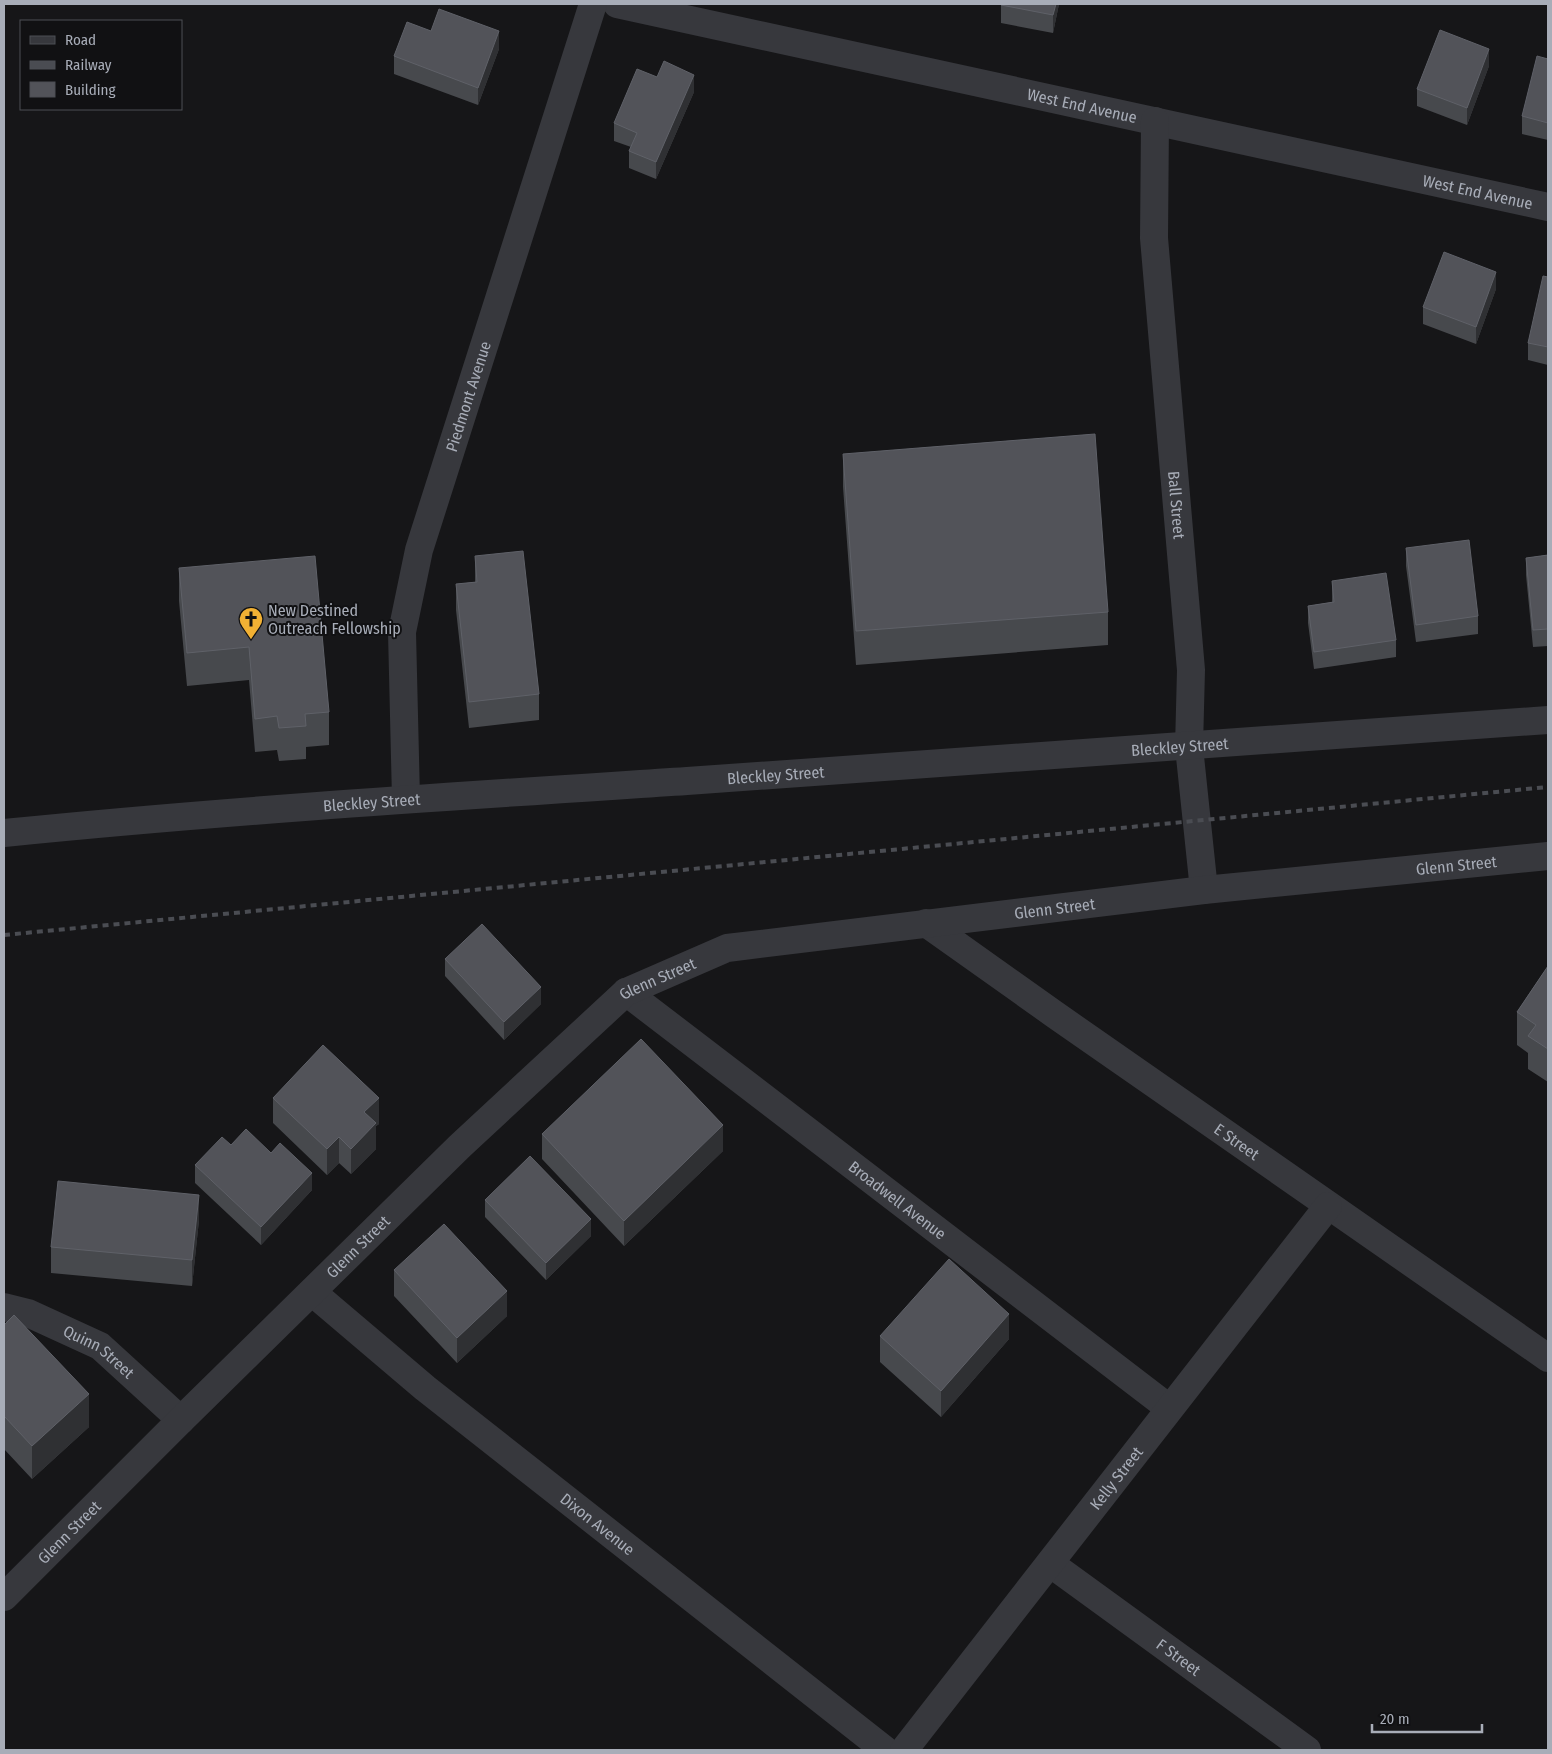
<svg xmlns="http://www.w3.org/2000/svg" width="1552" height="1754" viewBox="0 0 1552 1754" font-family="'Fira Sans Condensed',sans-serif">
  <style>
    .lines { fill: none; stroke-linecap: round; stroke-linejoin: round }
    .minor { stroke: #37383d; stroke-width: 28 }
    .tertiary { stroke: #37383d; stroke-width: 28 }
    .rail { stroke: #4a4c52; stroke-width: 4; stroke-dasharray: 6 5; stroke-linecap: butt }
    .wall { fill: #47494d }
    .shaded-wall { fill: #2f3033 }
    .building { fill: #525359; stroke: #5f6168 }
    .labels { text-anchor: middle; stroke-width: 4; stroke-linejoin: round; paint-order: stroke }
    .street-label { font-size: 16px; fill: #a8adb8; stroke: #111113 }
    .poi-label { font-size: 16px; fill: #a8adb8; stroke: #111113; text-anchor: start }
  </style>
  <rect width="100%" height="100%" fill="#161618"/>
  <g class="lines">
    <!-- minor -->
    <g class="minor">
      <path id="s1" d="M617,4L1548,207"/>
      <path id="s2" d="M1155,121L1154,238L1191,670L1189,747L1204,890"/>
      <path id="s3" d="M406,799L402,632L419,550L593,4"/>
      <path id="s4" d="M926,923L1054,1014L1548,1358"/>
      <path id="s5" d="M626,992L1169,1408"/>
      <path id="s6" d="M312,1292L425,1388L885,1750"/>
      <path id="s7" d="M4,1307L28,1313L100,1346L181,1420"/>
      <path id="s8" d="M1051,1564L1307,1750"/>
      <path id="s9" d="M4,1597L181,1420L460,1146L626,992L727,948L1204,890L1548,856"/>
      <path id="s10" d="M904,1750L1328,1206"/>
    </g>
    <!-- tertiary -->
    <path class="tertiary" id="s11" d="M4,833C231,810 459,796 687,781C974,761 1261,741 1548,720"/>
    <!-- rail -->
    <path class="rail" d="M4,935L1548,787"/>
  </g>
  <!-- wall -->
  <path class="wall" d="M1001,4H1059L1053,33L1001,23Z
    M431,31L499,49L478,105L394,74V56Z
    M1548,59V140L1522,134V116Z
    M1489,66L1467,125L1417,106V89Z
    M694,92L656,179L629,168V151L631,147L614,141V123Z
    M1548,277V365L1528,360V343Z
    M1496,289L1476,344L1423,324V307Z
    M843,454L1108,612V645L856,665L843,487Z
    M1406,548L1478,616V634L1416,642L1406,566Z
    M1548,555V646L1533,647L1526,575V558Z
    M475,556L539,694V720L469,728L456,610V584L475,582Z
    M179,568L329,712V745L306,747V759L279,761L277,750L255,752L249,680L187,686L179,601Z
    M1332,581L1396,640V657L1314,669L1308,623V606L1332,602Z
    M445,959L541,1004L504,1040L445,976Z
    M1548,966V1082L1528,1069V1053L1517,1045V1012Z
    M273,1098L379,1124L376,1126V1149L351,1174L339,1163L327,1175L273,1123Z
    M542,1134L723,1151L624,1246L542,1159Z
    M231,1145L271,1153L312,1190L261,1245L195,1183V1165Z
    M485,1200L591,1236L546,1280L485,1217Z
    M199,1220L192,1286L51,1273V1247Z
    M394,1270L507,1316L457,1363L394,1296Z
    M4,1325L89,1427L32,1479L4,1449Z
    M880,1336L1009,1339L941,1417L880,1362Z"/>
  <!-- shaded-wall -->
  <path class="shaded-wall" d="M1056,4H1059L1053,33V15Z
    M499,31V49L478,105V88Z
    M1489,49V66L1467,125V108Z
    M694,75V92L656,179V162Z
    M1496,272V289L1476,344V327Z
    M541,987V1004L504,1040V1022Z
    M379,1098V1124L376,1126V1149L351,1174V1149L364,1112Z
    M723,1125V1151L624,1246V1221Z
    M339,1137V1163L327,1175V1149Z
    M312,1173V1190L261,1245V1227Z
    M199,1195V1220L192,1286V1260Z
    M591,1219V1236L546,1280V1263Z
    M507,1291V1316L457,1363V1338Z
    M1009,1314V1339L941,1417V1391Z
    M89,1394V1427L32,1479V1446Z"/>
  <!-- building -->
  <path class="building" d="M1001,4H1056L1053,15L1001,5Z
    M439,9L499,31L478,88L394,56L407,22L431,31Z
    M1440,30L1489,49L1467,108L1417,89Z
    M1537,56L1548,59V123L1522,116Z
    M664,61L694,75L656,162L629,151L637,133L614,123L637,69L657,77Z
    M1444,252L1496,272L1476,327L1423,307Z
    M1543,276L1548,277V347L1528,343Z
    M1095,434L1108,612L856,631L843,454Z
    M1469,540L1478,616L1416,625L1406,548Z
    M523,551L539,694L469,702L456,584L477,582L475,556Z
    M1548,555V629L1533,630L1526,558Z
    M315,556L329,712L305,714L306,726L279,728L277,716L255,719L249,647L187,653L179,568Z
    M1386,573L1396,640L1314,652L1308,606L1334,602L1332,581Z
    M482,924L541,987L504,1022L445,959Z
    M1548,966V1049L1528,1036L1536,1025L1517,1012Z
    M641,1039L723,1125L624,1221L542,1134Z
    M323,1045L379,1098L364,1112L376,1123L351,1149L339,1137L327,1149L273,1098Z
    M246,1129L271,1153L280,1143L312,1173L261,1227L195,1165L222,1137L231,1145Z
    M530,1156L591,1219L546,1263L485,1200Z
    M58,1181L199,1195L192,1260L51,1247Z
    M444,1224L507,1291L457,1338L394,1270Z
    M949,1259L1009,1314L941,1391L880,1336Z
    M14,1315L89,1394L32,1446L4,1416V1325Z"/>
  <!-- icons -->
  <defs>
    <g id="church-pin" transform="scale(1.25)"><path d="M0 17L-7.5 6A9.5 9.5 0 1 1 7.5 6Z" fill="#f2b134" stroke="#111113"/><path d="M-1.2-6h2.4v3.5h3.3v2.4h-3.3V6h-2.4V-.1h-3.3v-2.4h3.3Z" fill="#111"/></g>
  </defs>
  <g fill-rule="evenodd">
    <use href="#church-pin" x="251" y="619"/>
  </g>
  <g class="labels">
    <!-- street labels -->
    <g class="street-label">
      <text dy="6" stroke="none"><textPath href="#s1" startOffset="476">West End Avenue</textPath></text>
      <text dy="6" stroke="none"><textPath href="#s1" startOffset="881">West End Avenue</textPath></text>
      <text dy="6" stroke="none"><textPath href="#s3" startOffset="412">Piedmont Avenue</textPath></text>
      <text dy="6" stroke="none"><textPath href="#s2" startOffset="385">Ball Street</textPath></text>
      <text dy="6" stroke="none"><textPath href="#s11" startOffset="1179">Bleckley Street</textPath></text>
      <text dy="6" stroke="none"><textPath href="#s11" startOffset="774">Bleckley Street</textPath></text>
      <text dy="6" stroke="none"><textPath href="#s11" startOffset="369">Bleckley Street</textPath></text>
      <text dy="6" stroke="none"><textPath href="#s9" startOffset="1712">Glenn Street</textPath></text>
      <text dy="6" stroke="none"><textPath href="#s9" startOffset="1308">Glenn Street</textPath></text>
      <text dy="6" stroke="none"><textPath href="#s9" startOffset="902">Glenn Street</textPath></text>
      <text dy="6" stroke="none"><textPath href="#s4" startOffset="380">E Street</textPath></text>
      <text dy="6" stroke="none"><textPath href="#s5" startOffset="342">Broadwell Avenue</textPath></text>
      <text dy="6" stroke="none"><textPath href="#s9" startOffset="498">Glenn Street</textPath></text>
      <text dy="6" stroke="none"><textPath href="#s7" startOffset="106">Quinn Street</textPath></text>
      <text dy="6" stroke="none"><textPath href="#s10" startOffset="345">Kelly Street</textPath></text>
      <text dy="6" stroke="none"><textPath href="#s6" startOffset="368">Dixon Avenue</textPath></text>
      <text dy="6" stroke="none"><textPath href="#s9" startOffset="92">Glenn Street</textPath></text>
      <text dy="6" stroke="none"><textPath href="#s8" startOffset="158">F Street</textPath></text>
    </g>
    <!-- poi labels -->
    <g class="poi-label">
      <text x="268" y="616">New Destined<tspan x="268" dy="18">Outreach Fellowship</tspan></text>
    </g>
  </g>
  <!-- border -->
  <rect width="1552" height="1754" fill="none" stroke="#a8adb8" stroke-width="10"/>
  <!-- legend -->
  <rect x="20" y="20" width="162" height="90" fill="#111113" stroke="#4d4f55"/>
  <rect x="30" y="36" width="25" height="8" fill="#37383d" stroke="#4d4f55"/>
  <text x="65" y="45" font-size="15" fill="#a8adb8">Road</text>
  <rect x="30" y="61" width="25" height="8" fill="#4a4c52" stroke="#4d4f55"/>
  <text x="65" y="70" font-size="15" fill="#a8adb8">Railway</text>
  <rect x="30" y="82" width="25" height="15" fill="#525359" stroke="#4d4f55"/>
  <text x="65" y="95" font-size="15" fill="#a8adb8">Building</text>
  <!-- scale -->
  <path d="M1372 1724v8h110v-8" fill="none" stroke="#a8adb8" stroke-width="2.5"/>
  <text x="1380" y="1724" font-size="15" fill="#a8adb8" stroke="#111113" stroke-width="4" paint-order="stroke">20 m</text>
</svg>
